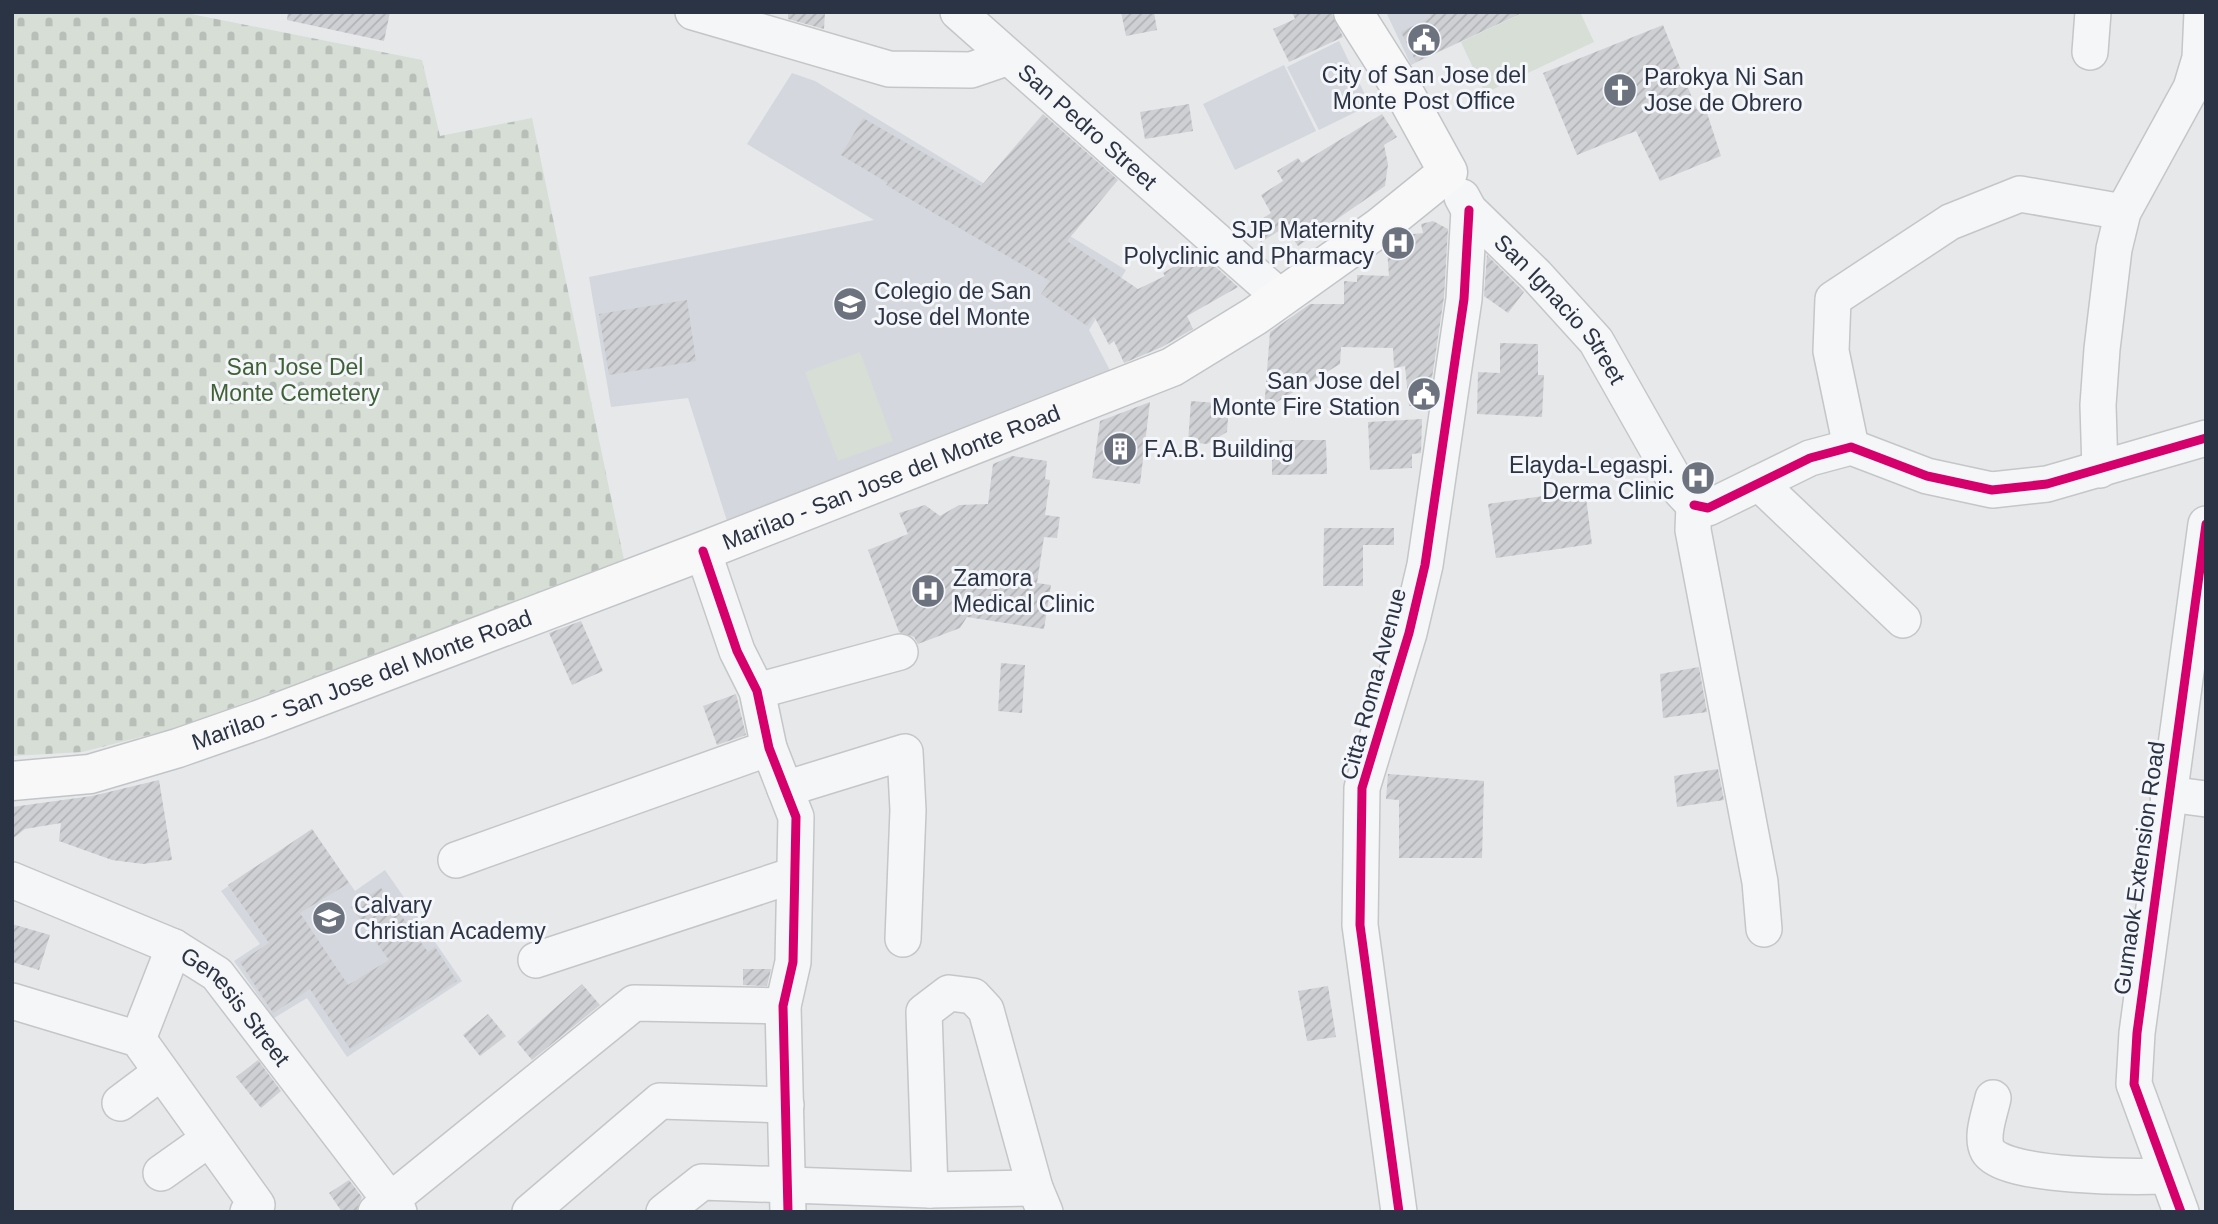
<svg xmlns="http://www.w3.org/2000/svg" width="2218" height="1224" viewBox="0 0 2218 1224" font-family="Arial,sans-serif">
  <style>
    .built { fill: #d4d7dd }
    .cemetery { fill: url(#cemetery-stones) }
    .pitch { fill: #d6ded6 }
    .building { fill: url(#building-hatch) }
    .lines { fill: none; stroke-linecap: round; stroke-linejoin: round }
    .minor-casing { stroke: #c4c6c8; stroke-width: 38 }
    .major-casing { stroke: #c2c5c8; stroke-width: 41 }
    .minor { stroke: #f5f6f7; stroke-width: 35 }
    .major { stroke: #f8f8f8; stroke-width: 38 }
    .cycleway-casing { stroke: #f4f6f9; stroke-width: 13 }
    .cycleway { stroke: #d6006c; stroke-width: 9 }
    .labels { text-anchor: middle; stroke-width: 6; stroke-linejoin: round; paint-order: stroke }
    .poi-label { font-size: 23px; fill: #2b3445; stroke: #f4f6f9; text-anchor: start }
    .street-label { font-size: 23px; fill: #2b3445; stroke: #f4f6f9 }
    .park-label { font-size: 23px; fill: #3f6138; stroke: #f4f6f9 }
  </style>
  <defs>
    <pattern id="cemetery-stones" width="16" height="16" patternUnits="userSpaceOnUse" patternTransform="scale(1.75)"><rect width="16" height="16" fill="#d6ded6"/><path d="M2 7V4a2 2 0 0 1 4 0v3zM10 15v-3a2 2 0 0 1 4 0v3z" fill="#b8bfb9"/></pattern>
    <pattern id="building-hatch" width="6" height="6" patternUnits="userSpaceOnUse" patternTransform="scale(1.75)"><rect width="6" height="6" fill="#ced0d3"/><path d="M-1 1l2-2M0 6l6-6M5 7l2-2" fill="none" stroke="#b1b3b6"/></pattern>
  </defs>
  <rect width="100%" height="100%" fill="#e6e8ea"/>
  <!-- built -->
  <path class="built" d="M1386,12H1524L1411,65Z
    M1339,41L1370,105L1319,130L1287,67Z
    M1284,65L1316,131L1235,170L1203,104Z
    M792,73L815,81L1126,270L1089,330L1114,378L727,521L688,398L611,407L589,277L874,220L747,144Z
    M312,829L355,891L385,870L462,981L347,1057L307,998L274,1018L234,961L260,944L221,891Z"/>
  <!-- cemetery -->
  <path class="cemetery" d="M12,12H181L422,60L440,136L532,118L624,560L180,727L82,752L12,756Z"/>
  <!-- pitch -->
  <path class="pitch" d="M1525,12H1580L1594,42L1485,93L1461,42Z
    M860,352L893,441L838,461L805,372Z"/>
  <!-- building -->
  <path class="building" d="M288,12H390L384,41L287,20Z
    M788,12H825L824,29L788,19Z
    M1121,12H1154L1157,30L1126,36Z
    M1292,12H1331L1343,37L1289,62L1273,29L1295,19Z
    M1429,12H1524L1416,62L1401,32L1431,17Z
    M1663,25L1697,110L1705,107L1721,156L1660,181L1636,131L1577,155L1543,73Z
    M1189,104L1193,131L1145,139L1140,112Z
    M1043,114L1118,180L1067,241L1138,289L1165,276L1163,273L1199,252L1238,287L1187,316L1193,329L1162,347L1124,363L1114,341L1109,345L1094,316L1087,326L1041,294L1050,281L886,185L888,183L841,155L863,118L981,186Z
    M1382,114L1397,137L1384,145L1388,164L1385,186L1298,246L1285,227L1261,242L1251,226L1271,213L1261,195L1283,181L1277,171L1298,158L1302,163Z
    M1433,221L1448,229L1444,297L1428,405L1409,406L1405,366L1394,368L1393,348L1341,347L1340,364L1264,410L1270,332L1310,304H1344V281L1357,282V275L1389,276L1387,249L1405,235L1423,233L1421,224Z
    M1487,255L1524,292L1508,313L1484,296Z
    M687,300L696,361L609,375L599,314Z
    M1500,343L1538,344V375H1544L1542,417L1477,414L1478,372L1500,373Z
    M1191,401L1229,404L1227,432L1207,444L1188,442Z
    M1150,402L1140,484L1092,478L1100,421Z
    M1422,419L1421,453L1412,454V468L1370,470L1368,422Z
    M1279,440H1326L1327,474L1272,475V455H1279Z
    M1012,456L1047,461L1045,479L1050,480L1045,515L1060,517L1057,538L1044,537L1037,583L1051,585L1044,629L967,617L960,628L918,644L914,637L899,632L868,550L908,534L899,513L925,505L940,516L959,505L988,504L993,464Z
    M1585,490L1592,544L1496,558L1488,504Z
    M1324,528H1394V545H1363V586H1323Z
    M581,621L603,671L572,685L549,633Z
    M1001,663L1025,665L1022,713L998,711Z
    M1699,667L1707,712L1663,718L1660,674Z
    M736,694L746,735L717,745L703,706Z
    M1718,769L1724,800L1677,807L1674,776Z
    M1388,774L1484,781L1482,858H1399V800L1386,799Z
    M159,780L172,860L143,864L112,860L59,841L61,823L25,829L12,839V807L92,796Z
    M312,829L349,883L300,913L348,985L389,960L351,907L381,888L428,952L435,947L457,981L350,1049L310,989L273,1013L240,962L269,943L228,885Z
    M12,924L50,935L39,970L12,962Z
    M743,969H771L767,986L743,985Z
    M582,984L600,1005L532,1060L517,1042Z
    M1328,986L1336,1037L1307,1041L1298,991Z
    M488,1014L506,1036L480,1056L463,1035Z
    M258,1060L281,1091L261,1108L236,1077Z
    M349,1180L362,1197L356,1212H342L329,1193Z"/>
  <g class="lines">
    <!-- minor casing -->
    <g class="minor-casing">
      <g id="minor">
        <path d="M693,12L889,69L971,70L1006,58"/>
        <path id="s1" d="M958,12L1280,297"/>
        <path d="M2090,52L2093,12"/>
        <path id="s2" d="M1462,197L1469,210L1536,275L1596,341L1681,491L1694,505"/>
        <path d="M1851,447L1831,351L1833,299L1950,222L2020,194L2123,212"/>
        <path d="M2100,470L2098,405L2102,349L2114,249L2123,212L2191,88L2200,58L2202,12"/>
        <path d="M1759,483L1903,620"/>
        <path d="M1694,505L1708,508L1810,458L1851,447L1927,476L1992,490L2047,484L2206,438"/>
        <path d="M1694,505L1693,530L1760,882L1764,929"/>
        <path d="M703,551L737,651L757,691L769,748L796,817L793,962L783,1006L788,1212"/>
        <path d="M757,691L900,652"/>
        <path d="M785,789L905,752L908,810L903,939"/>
        <path d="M2168,794L2206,799"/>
        <path d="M456,860L769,748"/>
        <path id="s3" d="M12,880L174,947L217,974L399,1212"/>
        <path d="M536,960L794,875"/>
        <path d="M12,1001L138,1039L257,1205L248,1212"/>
        <path d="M138,1039L174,947"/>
        <path d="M1993,1098C1990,1113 1980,1137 1988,1151C2004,1178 2136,1177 2167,1176"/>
        <path d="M120,1103L160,1073"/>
        <path d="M161,1173L209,1139"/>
        <path d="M930,1190L924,1012L949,993L973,996L986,1010L1035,1188L1045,1212"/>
        <path d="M376,1212L634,1003L783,1006"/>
        <path d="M530,1212L660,1101L786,1105"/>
        <path d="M664,1212L702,1182L930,1190L1035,1188"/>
        <path d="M1399,1212L1360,925L1362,788L1409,633L1425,565L1464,299L1469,210"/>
        <path d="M2181,1212L2134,1084L2137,1033L2206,524"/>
      </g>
    </g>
    <!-- major casing -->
    <g class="major-casing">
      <g id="major">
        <path id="s4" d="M12,781L90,774L178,748L258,720L703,551L1172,367L1255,316L1380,227L1448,172L1405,94L1353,12"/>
      </g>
    </g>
    <!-- minor -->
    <use href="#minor" class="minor"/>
    <!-- major -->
    <use href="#major" class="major"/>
    <!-- cycleway casing -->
    <g class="cycleway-casing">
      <path id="cycleway" d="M1694,505L1708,508L1810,458L1851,447L1927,476L1992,490L2047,484L2206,438
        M703,551L737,651L757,691L769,748L796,817L793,962L783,1006L788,1212
        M1399,1212L1360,925L1362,788L1409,633L1425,565L1464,299L1469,210
        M2181,1212L2134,1084L2137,1033L2206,524"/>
    </g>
    <!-- cycleway -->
    <use href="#cycleway" class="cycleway"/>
  </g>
  <!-- icons -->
  <defs>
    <g id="civic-disc" transform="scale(1.75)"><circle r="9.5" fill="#6c737f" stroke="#f4f6f9"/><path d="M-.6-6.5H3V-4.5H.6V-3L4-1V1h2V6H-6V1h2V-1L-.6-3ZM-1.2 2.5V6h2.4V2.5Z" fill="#fff"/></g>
    <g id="church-disc" transform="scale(1.75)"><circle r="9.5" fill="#6c737f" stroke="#f4f6f9"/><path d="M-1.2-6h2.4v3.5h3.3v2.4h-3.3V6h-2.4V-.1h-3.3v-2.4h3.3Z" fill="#fff"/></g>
    <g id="hospital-disc" transform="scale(1.75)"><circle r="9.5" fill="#6c737f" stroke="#f4f6f9"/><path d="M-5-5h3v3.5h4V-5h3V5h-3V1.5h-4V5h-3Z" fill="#fff"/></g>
    <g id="school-disc" transform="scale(1.75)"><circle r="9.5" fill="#6c737f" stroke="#f4f6f9"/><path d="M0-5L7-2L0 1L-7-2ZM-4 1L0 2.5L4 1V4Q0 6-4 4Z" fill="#fff"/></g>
    <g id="building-disc" transform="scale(1.75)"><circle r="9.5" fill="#6c737f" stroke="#f4f6f9"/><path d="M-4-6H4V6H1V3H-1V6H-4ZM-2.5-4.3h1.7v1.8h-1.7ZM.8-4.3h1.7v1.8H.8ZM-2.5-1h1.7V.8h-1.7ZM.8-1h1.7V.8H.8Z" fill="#fff"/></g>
  </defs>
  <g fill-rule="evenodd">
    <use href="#civic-disc" x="1424" y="40"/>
    <use href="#church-disc" x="1620" y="90"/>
    <use href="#hospital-disc" x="1398" y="243"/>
    <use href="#school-disc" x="850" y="304"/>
    <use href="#civic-disc" x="1424" y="394"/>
    <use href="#building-disc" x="1120" y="449"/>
    <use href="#hospital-disc" x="1698" y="478"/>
    <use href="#hospital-disc" x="928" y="591"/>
    <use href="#school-disc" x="329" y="918"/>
  </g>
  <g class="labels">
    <!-- poi labels -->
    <g class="poi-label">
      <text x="1424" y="83" text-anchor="middle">City of San Jose del<tspan x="1424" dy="26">Monte Post Office</tspan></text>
      <text x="1644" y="85">Parokya Ni San<tspan x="1644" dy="26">Jose de Obrero</tspan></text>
      <text x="1374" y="238" text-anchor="end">SJP Maternity<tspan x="1374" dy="26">Polyclinic and Pharmacy</tspan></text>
      <text x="874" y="299">Colegio de San<tspan x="874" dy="26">Jose del Monte</tspan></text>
      <text x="1400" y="389" text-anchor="end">San Jose del<tspan x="1400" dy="26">Monte Fire Station</tspan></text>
      <text x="1144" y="457">F.A.B. Building</text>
      <text x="1674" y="473" text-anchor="end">Elayda-Legaspi.<tspan x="1674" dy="26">Derma Clinic</tspan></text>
      <text x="953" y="586">Zamora<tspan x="953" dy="26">Medical Clinic</tspan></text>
      <text x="354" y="913">Calvary<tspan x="354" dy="26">Christian Academy</tspan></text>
    </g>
    <!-- street labels -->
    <g class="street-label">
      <text dy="8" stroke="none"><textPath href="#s1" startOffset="173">San Pedro Street</textPath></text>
      <text dy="8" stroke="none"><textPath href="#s2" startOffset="150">San Ignacio Street</textPath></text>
      <text dy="8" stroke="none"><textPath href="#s4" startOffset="933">Marilao - San Jose del Monte Road</textPath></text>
      <text dy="8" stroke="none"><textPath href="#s4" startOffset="366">Marilao - San Jose del Monte Road</textPath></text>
      <text transform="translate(1373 684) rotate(-75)" y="8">Citta Roma Avenue</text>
      <text transform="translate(2139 868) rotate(-82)" y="8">Gumaok Extension Road</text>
      <text dy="8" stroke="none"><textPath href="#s3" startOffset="262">Genesis Street</textPath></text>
    </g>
    <!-- park labels -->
    <g class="park-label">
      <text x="295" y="375">San Jose Del<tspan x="295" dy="26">Monte Cemetery</tspan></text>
    </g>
  </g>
  <!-- border -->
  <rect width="2218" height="1224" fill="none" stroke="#2b3445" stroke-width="28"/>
</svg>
